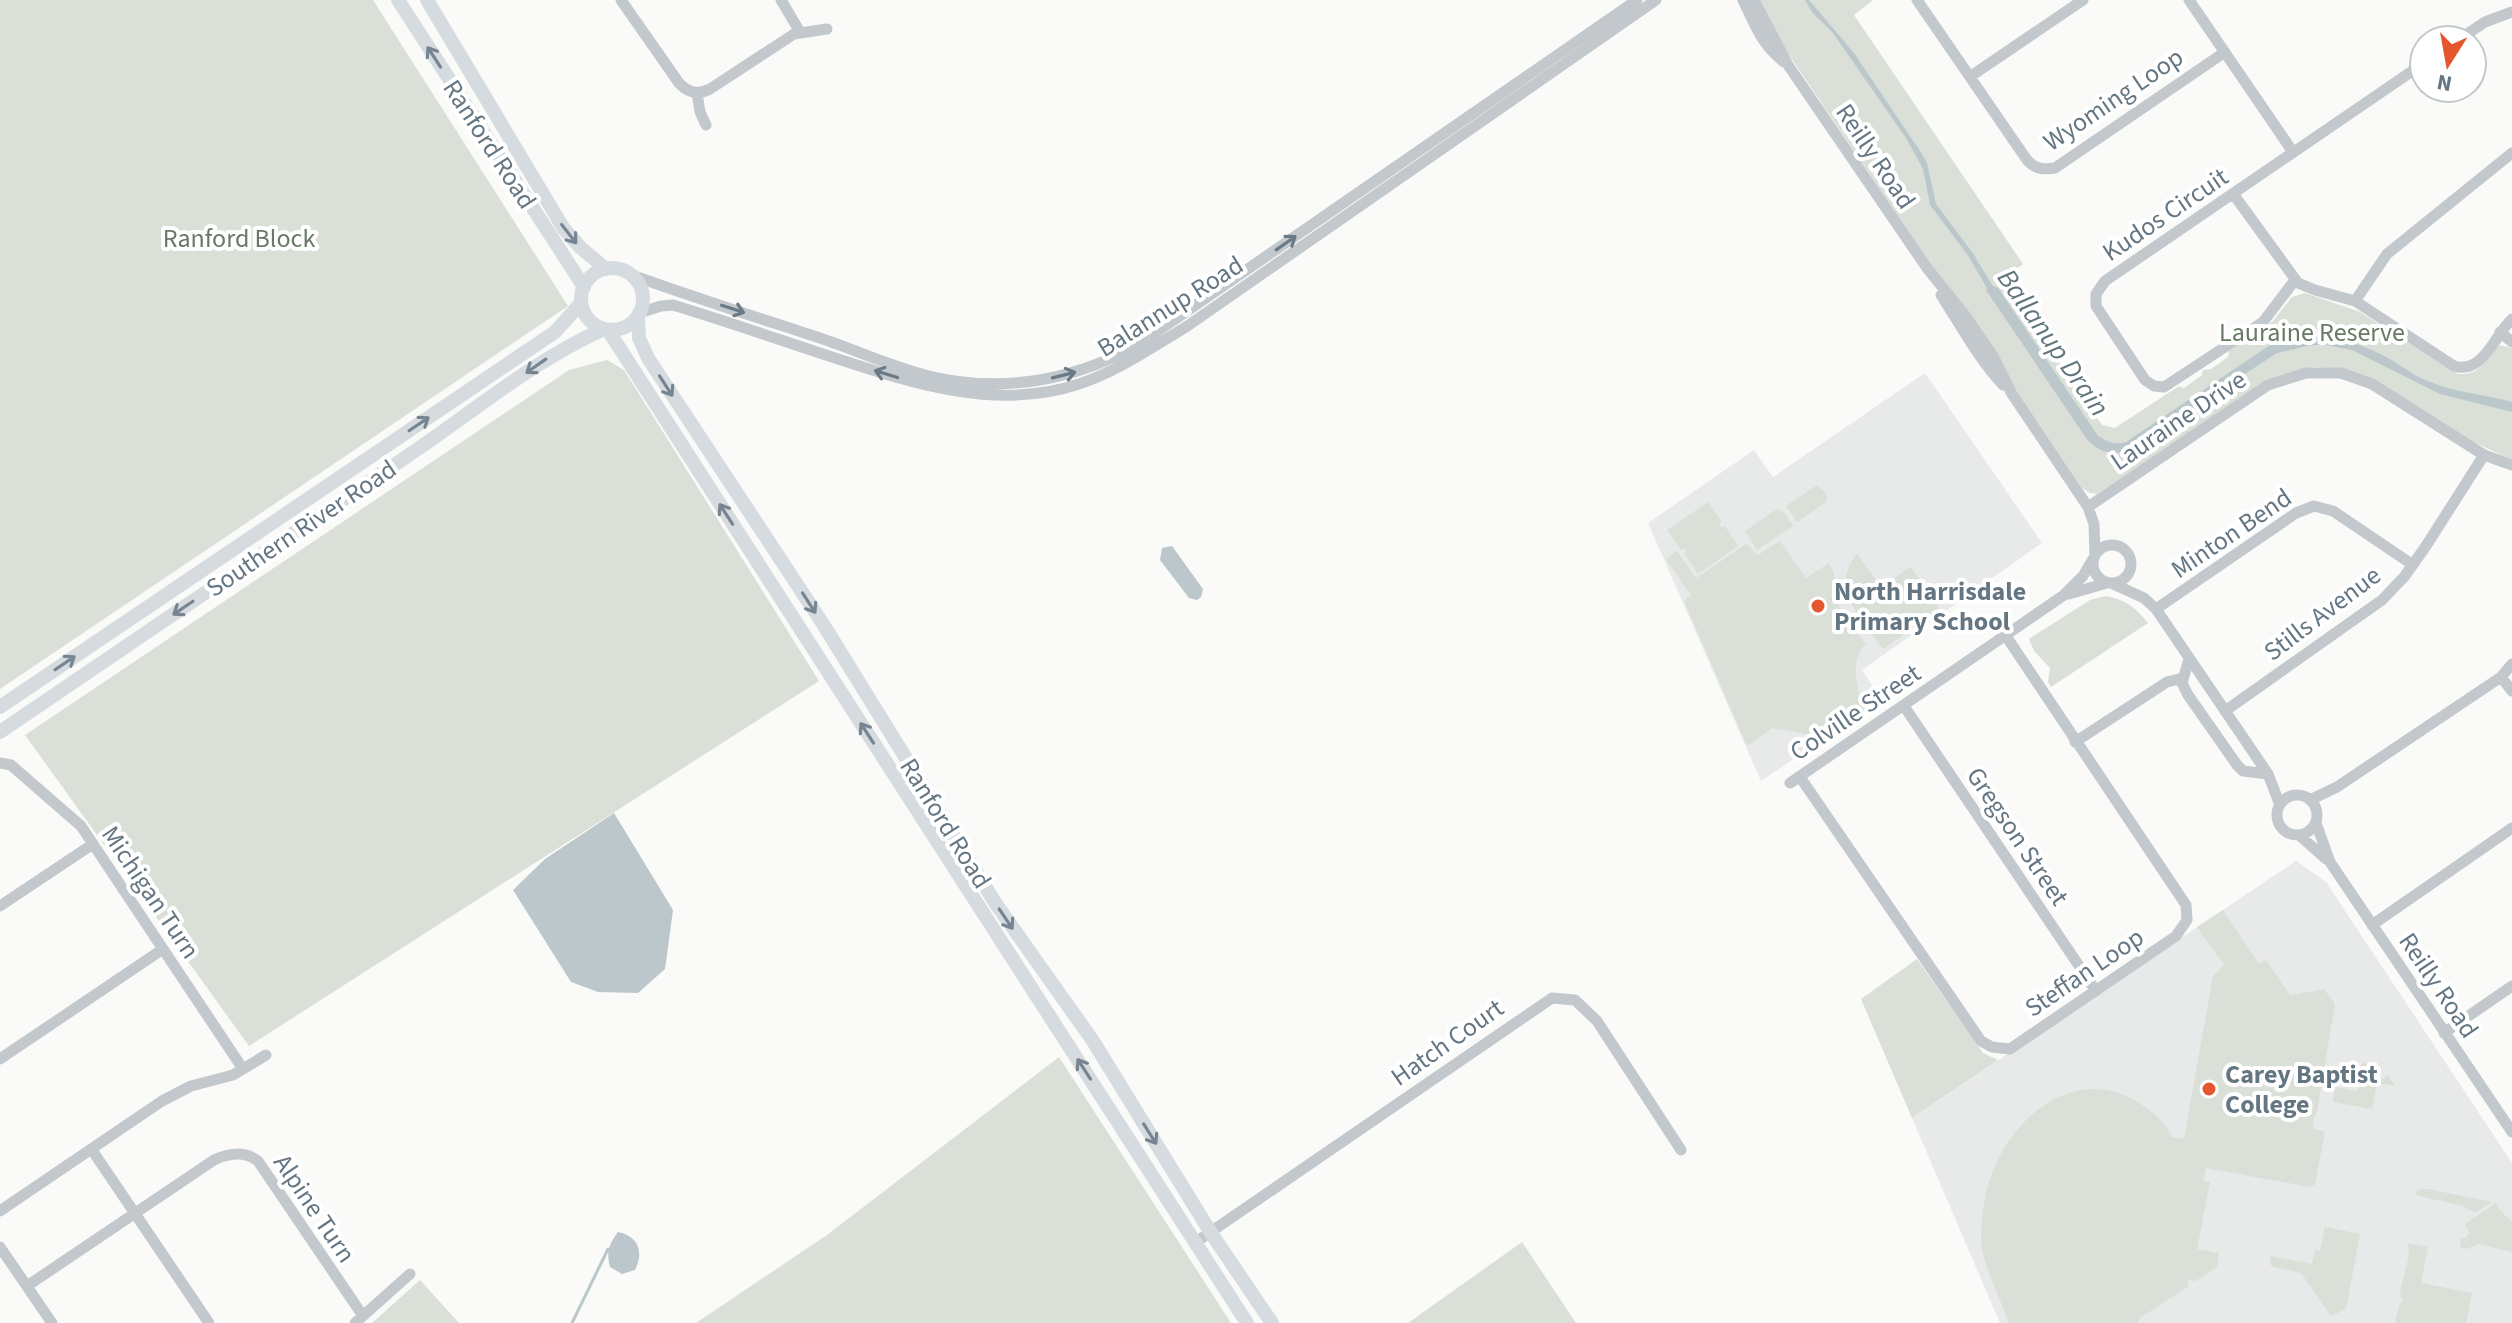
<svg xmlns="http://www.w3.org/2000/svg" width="2512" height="1323" viewBox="0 0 2512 1323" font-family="'Source Sans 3',sans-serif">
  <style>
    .built { fill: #e8e9e9 }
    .green { fill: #dadfd7 }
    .water { fill: #bbc7cb }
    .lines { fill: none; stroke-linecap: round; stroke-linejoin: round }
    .stream { stroke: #bbc7cb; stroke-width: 3 }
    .minor { stroke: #c3c8cc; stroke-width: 11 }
    .major { stroke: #d6dbdf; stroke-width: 14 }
    .oneway { stroke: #768591 }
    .oneway2 { stroke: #6a7a87 }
    .poi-dot { fill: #e4572e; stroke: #fff; stroke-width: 3 }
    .labels { text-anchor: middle; stroke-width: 8; stroke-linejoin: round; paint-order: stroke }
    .street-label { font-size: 26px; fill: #657683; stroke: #fff }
    .park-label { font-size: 26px; fill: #687a64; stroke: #fff }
    .poi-label { font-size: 26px; font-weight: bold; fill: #657683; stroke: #fff; text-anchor: start }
    .water-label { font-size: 28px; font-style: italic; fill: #60757c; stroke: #fff }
  </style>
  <rect width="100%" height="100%" fill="#fafaf8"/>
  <!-- built -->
  <path class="built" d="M1925,373L2042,543L1862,670L1882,700L1761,781L1648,523L1754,450L1773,477Z
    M2296,861L2326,882L2512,1163V1323H2000L1912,1118Z"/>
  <!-- green -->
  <path class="green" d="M0,0H373L568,306L0,689Z
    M1760,0H1873L1854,15L2023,264L2003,279L2028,317L2039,310L2048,324L2038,331L2102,425L2115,428L2179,386L2184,388L2202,375L2203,370L2211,369L2228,357L2229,351L2273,321L2292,297L2305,293L2360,312L2458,374C2480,376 2487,359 2499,345L2512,348V460L2469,440L2366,376L2341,369L2313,367L2270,379L2097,494L2090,493L2082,488L1787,52Z
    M607,360L624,370L819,681L249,1046L25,735L569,370Z
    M1817,485L1827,495L1826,502L1797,522L1786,506Z
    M1708,502L1722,522L1719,525L1721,527L1725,526L1738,546L1698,574L1684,553L1687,550L1685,548L1681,550L1667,530Z
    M1777,509L1784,512L1793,526L1757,550L1745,531Z
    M1780,541L1806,578L1829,563L1834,573L1835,591L1840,608L1866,645C1849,654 1856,698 1867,712L1860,716L1851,713L1833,728L1811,735L1772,728L1747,746L1684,601L1691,595L1666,559L1677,551L1696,578L1746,544L1758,555Z
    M1857,554L1881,586L1911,567L1940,609L1883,649C1863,621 1828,588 1857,554Z
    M2106,596C2126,600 2135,607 2148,623L2051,687L2048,682L2050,668L2034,651L2029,639L2090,600Z
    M2223,910L2259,964L2266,960L2290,995L2324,989L2335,1004L2317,1112L2313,1120L2314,1129L2325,1132L2315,1184L2310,1187L2206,1168L2203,1181L2210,1182L2197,1249L2219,1253L2217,1267L2194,1282L2192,1279L2187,1281L2189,1286L2140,1318L2138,1323H2009C2001,1300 1989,1278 1983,1254C1979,1239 1982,1215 1985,1199C1996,1131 2068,1058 2139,1103C2153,1112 2165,1121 2172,1137L2184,1139L2213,976L2224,965L2197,927Z
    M1917,959L1983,1053L1998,1060L1912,1118L1861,999Z
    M1059,1057L1231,1323H696L827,1235Z
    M2365,1062L2381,1080L2388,1075L2395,1086L2377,1083L2372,1109L2333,1102L2335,1087L2357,1091L2362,1082V1068L2359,1067Z
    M2428,1189L2492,1202L2475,1213L2463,1206L2415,1195L2418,1190Z
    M2496,1203L2498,1208L2512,1222V1252L2479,1244L2466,1249L2460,1247L2461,1238H2466L2469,1233L2465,1224Z
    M2325,1227L2360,1234L2346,1309L2331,1316L2301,1273L2271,1266L2270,1256L2312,1264L2315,1250L2320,1251Z
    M1522,1242L1576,1323H1408Z
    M2408,1243L2428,1247L2421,1283L2472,1293L2466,1323H2395L2400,1302L2403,1303L2400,1293L2409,1254Z
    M420,1280L459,1323H372Z"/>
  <!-- water -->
  <path class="water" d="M1805,0H1809L1854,53L1922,154L1927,163L1936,204L1972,252L1992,285L1998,288L2098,436C2108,442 2114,445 2126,442L2270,345C2311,328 2352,338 2390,359C2402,366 2414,376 2428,381C2455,393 2484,394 2512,402V412L2440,394L2352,350L2326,345H2312L2277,353L2127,451C2110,456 2097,451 2086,438L1986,290L1987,288L1967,254L1930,205L1923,169L1906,138L1833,33L1812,12Z
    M1172,546L1203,589L1201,597L1197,600L1189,598L1160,560L1162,548Z
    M614,813L673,910L665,969L638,993L598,992L571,982L513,890L545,859Z
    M618,1232C639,1236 644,1253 635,1270L622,1274L610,1267C606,1252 609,1244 618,1232Z"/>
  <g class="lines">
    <!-- stream -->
    <path class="stream" d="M572,1323L608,1249"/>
    <!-- minor -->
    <path class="minor" d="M621,0L679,83C688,93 698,95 710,89L794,34L827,29
      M781,0L800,32
      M1743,0C1755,25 1761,44 1784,62
      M1754,0L1788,65L1927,268L1967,318L1993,356L2012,394L2088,507L2094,524L2095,555
      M1917,0L2027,160C2035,169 2043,170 2055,168L2225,52
      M2189,0L2293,152
      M2458,40L2485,22L2512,12
      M1971,76L2083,0
      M697,93L700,112L706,125
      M2234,195L2298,283L2315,290L2355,301L2454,366C2483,375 2494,336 2512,319
      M629,274C692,297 756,317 820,338C856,350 892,367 929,376C1004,394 1080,380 1145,340L1637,0
      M2295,280L2263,322L2164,387L2154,386L2145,380L2096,306V294L2105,281L2424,63
      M1941,295C1961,326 1978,358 2003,385
      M2355,301L2387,254L2512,153
      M639,313L661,306L673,305C726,321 777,339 829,356C909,382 995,412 1079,384C1118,371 1151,348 1186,327L1656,0
      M2500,332L2512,342
      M2088,507L2268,385L2306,373H2341L2372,384L2484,455L2512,465
      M2093 564a19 19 0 1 1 38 0a19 19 0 1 1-38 0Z
      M2111,583L2144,598L2156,609L2268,774L2280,805
      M2069,594L2107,583
      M2156,609L2296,513L2314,506L2333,511L2413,565
      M2189,659L2182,683L2188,695L2237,765L2243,771L2268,774
      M2501,677L2512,691
      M1904,706L2096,991
      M2225,711L2382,600L2404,577L2426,546L2484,455
      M2075,742L2167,682L2183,678
      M0,763L11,765L81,826L243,1069
      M1800,777L1981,1041L1992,1047L2010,1049L2176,936L2187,920L2186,905L2006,636
      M1790,783L2064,595L2083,576L2093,559
      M2277 815a20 20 0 1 1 40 0a20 20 0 1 1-40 0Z
      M2310,800L2337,787L2501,677L2512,664
      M2316,823L2330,862L2512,1132
      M2299,835L2326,859
      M0,906L93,844
      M2372,925L2512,828
      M2444,1033L2512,986
      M0,1059L163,949
      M92,1150L209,1323
      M0,1211L162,1101L191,1086L233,1075L266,1055
      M1196,1242L1552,998L1575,1000L1597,1021L1681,1150
      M0,1247L52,1323
      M27,1286L214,1160C228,1153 245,1151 258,1161L363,1316
      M355,1323L410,1274"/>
    <!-- major -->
    <path class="major" d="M398,0L584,287
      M427,0L564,229L581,248L606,269
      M581 299a31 31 0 1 1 62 0a31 31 0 1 1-62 0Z
      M638,315L639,338L648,358L823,624L996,904L1093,1041L1211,1233L1272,1323
      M608,330L1247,1323
      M0,707L555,332L581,303
      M0,732C135,640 271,548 406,457C472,413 532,361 604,329"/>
  </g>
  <!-- one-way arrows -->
  <defs><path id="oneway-shaft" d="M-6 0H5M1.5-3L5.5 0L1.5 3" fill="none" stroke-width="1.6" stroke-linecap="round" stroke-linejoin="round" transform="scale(2)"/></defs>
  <g class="oneway">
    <use href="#oneway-shaft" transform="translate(434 57) rotate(-123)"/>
    <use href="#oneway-shaft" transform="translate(569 234) rotate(52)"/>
    <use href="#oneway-shaft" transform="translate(536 366) rotate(145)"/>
    <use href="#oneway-shaft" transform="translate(666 386) rotate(57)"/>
    <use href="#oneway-shaft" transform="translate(419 424) rotate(-34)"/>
    <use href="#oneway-shaft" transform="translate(726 514) rotate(-123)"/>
    <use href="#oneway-shaft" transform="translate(809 603) rotate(57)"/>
    <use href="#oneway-shaft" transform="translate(183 608) rotate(146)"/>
    <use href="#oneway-shaft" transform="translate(65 663) rotate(-34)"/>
    <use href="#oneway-shaft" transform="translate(867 733) rotate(-123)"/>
    <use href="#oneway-shaft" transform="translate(1006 919) rotate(56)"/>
    <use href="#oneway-shaft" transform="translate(1084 1069) rotate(-123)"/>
    <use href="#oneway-shaft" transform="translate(1150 1134) rotate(58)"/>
  </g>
  <g class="oneway2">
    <use href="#oneway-shaft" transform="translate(1286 243) rotate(-35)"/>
    <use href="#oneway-shaft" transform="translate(733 309) rotate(18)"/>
    <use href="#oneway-shaft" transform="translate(886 374) rotate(-163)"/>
    <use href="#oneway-shaft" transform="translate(1064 375) rotate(-14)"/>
  </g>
  <!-- markers -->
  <g class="poi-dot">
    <circle cx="1818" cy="606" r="8"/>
    <circle cx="2209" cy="1089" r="8"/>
  </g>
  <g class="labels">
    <!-- street labels -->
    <g class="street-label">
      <text transform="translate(2113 99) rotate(-34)" y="9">Wyoming Loop</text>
      <text transform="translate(490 144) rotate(57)" y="9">Ranford Road</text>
      <text transform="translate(1876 156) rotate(56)" y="9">Reilly Road</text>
      <text transform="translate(2165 214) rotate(-34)" y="9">Kudos Circuit</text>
      <text transform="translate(1170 306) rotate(-32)" y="9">Balannup Road</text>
      <text transform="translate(2178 420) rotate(-34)" y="9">Lauraine Drive</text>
      <text transform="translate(301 528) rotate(-34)" y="9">Southern River Road</text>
      <text transform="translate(2231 533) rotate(-34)" y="9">Minton Bend</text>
      <text transform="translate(2322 613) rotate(-37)" y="9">Stills Avenue</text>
      <text transform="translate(1855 712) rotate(-34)" y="9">Colville Street</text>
      <text transform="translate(946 823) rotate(58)" y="9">Ranford Road</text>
      <text transform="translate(2018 836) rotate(56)" y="9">Gregson Street</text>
      <text transform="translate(151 892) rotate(56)" y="9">Michigan Turn</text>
      <text transform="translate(2084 972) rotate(-34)" y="9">Steffan Loop</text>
      <text transform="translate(2439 985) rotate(56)" y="9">Reilly Road</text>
      <text transform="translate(1447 1042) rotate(-35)" y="9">Hatch Court</text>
      <text transform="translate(315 1208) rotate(56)" y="9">Alpine Turn</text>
    </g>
    <!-- park labels -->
    <g class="park-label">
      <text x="239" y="247">Ranford Block</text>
      <text x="2312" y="341">Lauraine Reserve</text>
    </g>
    <!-- poi labels -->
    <g class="poi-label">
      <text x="1834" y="600">North Harrisdale<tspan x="1834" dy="30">Primary School</tspan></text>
      <text x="2225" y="1083">Carey Baptist<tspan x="2225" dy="30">College</tspan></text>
    </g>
    <!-- water labels -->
    <g class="water-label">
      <text transform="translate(2054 342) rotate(55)" y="10">Ballanup Drain</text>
    </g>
  </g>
  <!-- north arrow -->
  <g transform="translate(2448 64) rotate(191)"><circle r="38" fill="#ffffff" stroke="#c1c8cd" stroke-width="2"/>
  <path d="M0-6L14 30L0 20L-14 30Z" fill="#e4572e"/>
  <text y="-12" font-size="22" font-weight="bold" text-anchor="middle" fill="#657683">N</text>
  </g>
</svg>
